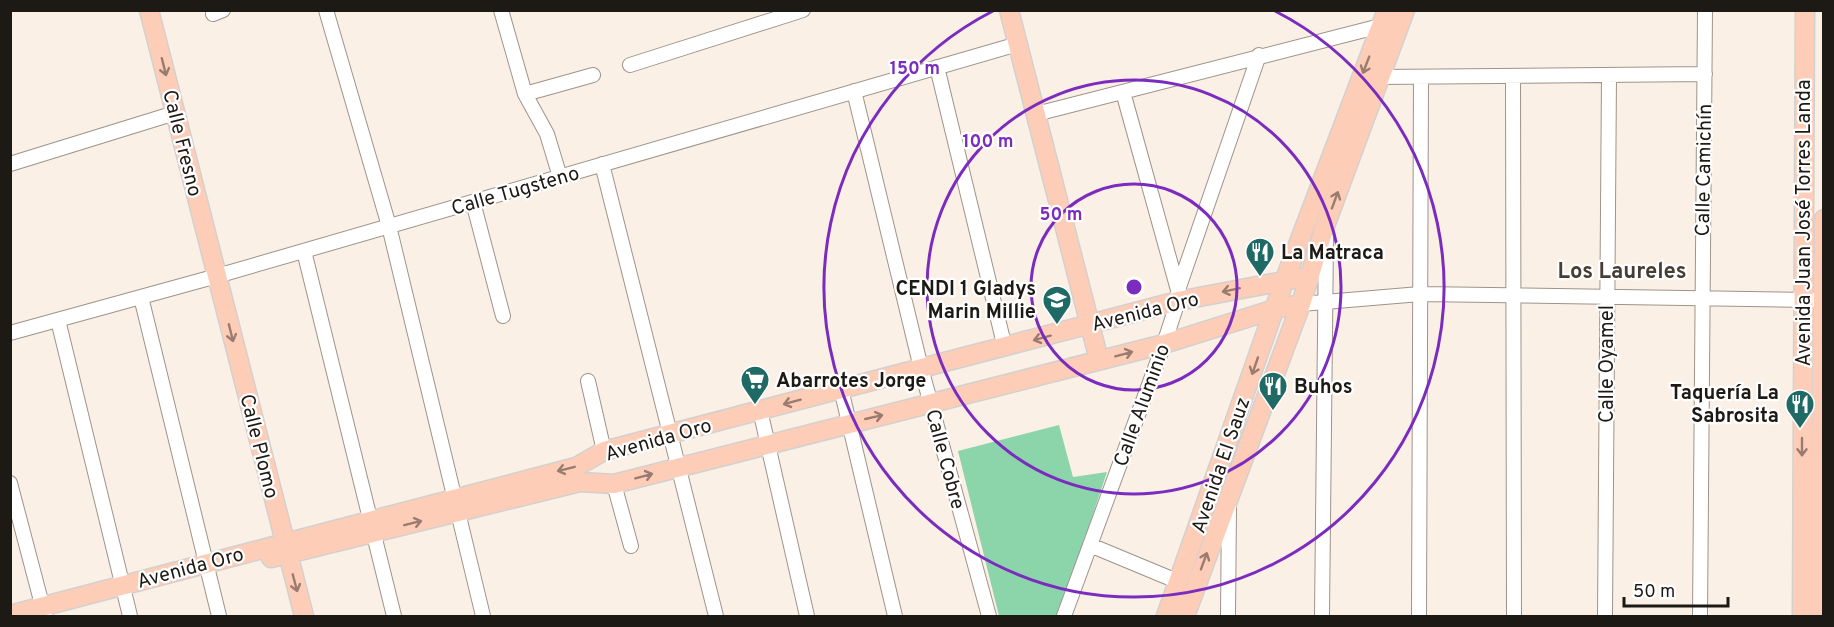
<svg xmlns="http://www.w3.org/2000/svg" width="1834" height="627" viewBox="0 0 1834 627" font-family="Overpass,sans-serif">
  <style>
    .green { fill: #8cd5ab }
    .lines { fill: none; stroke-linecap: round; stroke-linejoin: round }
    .minor-casing { stroke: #9d948a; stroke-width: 16 }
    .major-casing { stroke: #d2d1d0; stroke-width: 21 }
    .minor { stroke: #fff; stroke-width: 14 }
    .major { stroke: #fecdb8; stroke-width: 18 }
    .oneway { stroke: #997c6f }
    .ring { fill: none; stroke: #7b2cbf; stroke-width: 3 }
    .labels { text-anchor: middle; stroke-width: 4.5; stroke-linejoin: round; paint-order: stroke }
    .street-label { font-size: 20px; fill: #1d1915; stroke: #fff }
    .poi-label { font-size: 20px; font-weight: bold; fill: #1d1915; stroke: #fff; text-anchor: start }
    .quarter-label { font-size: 22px; font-weight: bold; fill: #463e35; stroke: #fff }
    .centre { fill: #7b2cbf; stroke: #fff; stroke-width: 3 }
    .ring-label { font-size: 18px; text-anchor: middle; font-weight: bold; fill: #7b2cbf; stroke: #fff; stroke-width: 4.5; stroke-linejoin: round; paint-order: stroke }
  </style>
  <rect width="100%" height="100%" fill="#fbf0e5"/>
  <!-- green -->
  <path class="green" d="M1059,425L1073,477L1107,472L1059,616H999L958,451Z"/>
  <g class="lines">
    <!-- minor casing -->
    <g class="minor-casing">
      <path id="minor" d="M326,10L389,226L483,616
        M501,10L525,94L547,134L560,177
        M213,14L223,10
        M630,65L803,10
        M937,67L1005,348
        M1380,77L1705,74
        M1513,77L1514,616
        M854,91L921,368L989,616
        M1123,92L1178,290
        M525,94L593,75
        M1036,114L1388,24
        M10,164L175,113
        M602,164L716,616
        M473,202L503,316
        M304,251L394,616
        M141,297L219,616
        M1301,304L1420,294L1812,300
        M58,320L130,616
        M10,333L217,276L1018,44
        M588,381L604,451
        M841,389L895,616
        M760,410L807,616
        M10,483L45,616
        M614,484L631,546
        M1090,545L1179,582
        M1064,616L1164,344L1178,301V290L1259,55
        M1228,616L1229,508
        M1322,616L1326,238
        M1419,616L1421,77
        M1605,616L1609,75
        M1700,616L1705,10"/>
    </g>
    <!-- major casing -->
    <g class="major-casing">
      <path id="major" d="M149,10L304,616
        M1009,10L1099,360
        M271,558L580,482L614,484L1164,344L1275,309L1301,304
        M10,615L576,467L604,451L1178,301L1310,276
        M1166,616L1285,279L1387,10
        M1185,616L1301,304L1325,226L1405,10
        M1802,616L1805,10
        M1819,616L1824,219"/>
    </g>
    <!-- minor -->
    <use href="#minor" class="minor"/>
    <!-- major -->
    <use href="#major" class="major"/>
  </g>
  <!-- one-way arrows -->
  <defs><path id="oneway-shaft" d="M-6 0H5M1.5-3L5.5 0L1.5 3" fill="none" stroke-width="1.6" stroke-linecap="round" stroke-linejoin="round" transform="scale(1.5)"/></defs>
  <g class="oneway">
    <use href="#oneway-shaft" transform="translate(1366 65) rotate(111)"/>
    <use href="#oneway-shaft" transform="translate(164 67) rotate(76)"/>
    <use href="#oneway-shaft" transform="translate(1335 200) rotate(-70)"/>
    <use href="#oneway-shaft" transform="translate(1231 290) rotate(168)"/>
    <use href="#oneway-shaft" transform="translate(231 333) rotate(76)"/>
    <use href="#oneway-shaft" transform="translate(1042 338) rotate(165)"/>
    <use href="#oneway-shaft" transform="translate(1124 354) rotate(-15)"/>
    <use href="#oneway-shaft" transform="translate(1255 366) rotate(109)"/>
    <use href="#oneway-shaft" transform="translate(792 402) rotate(165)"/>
    <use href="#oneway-shaft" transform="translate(874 417) rotate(-13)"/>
    <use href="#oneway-shaft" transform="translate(1802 447) rotate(90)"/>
    <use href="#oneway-shaft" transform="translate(566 469) rotate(166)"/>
    <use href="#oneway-shaft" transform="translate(644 476) rotate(-15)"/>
    <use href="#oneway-shaft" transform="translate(413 523) rotate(-14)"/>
    <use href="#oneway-shaft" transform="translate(1204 561) rotate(-70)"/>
    <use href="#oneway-shaft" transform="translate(295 583) rotate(75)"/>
  </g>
  <!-- distance rings -->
  <g class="ring">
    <circle cx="1134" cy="287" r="103"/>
    <circle cx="1134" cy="287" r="207"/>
    <path d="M1275 11A310 310 0 1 1 993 11"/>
  </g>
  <!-- icons -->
  <defs>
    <g id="restaurant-pin" transform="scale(1.5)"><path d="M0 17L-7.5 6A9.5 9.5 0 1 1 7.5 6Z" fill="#1f6a65" stroke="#fff"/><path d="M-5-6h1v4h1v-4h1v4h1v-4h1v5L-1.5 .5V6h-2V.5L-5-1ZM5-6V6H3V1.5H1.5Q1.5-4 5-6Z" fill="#fff"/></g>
    <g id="school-pin" transform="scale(1.5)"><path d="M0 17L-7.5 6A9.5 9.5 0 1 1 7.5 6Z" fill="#1f6a65" stroke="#fff"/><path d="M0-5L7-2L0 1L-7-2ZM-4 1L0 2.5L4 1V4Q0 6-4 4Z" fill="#fff"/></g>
    <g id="supermarket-pin" transform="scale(1.5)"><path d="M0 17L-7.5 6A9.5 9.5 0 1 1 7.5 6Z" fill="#1f6a65" stroke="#fff"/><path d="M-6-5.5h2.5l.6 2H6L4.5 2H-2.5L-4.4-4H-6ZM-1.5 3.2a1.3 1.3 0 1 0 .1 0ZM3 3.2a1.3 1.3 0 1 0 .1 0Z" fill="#fff"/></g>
  </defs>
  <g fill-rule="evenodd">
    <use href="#restaurant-pin" x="1260" y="252"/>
    <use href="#school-pin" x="1057" y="300"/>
    <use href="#supermarket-pin" x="755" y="380"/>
    <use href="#restaurant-pin" x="1273" y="386"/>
    <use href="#restaurant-pin" x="1800" y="404"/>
  </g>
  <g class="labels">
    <!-- street labels -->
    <g class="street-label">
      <text transform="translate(183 143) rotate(76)" y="7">Calle Fresno</text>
      <text transform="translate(1703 170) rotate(-89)" y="7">Calle Camichín</text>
      <text transform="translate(515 190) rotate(-16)" y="7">Calle Tugsteno</text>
      <text transform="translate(1803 223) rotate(-90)" y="7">Avenida Juan José Torres Landa</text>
      <text transform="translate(1145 311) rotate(-14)" y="7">Avenida Oro</text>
      <text transform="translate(1606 364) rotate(-90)" y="7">Calle Oyamel</text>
      <text transform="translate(1141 405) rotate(-70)" y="7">Calle Aluminio</text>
      <text transform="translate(658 439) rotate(-16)" y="7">Avenida Oro</text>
      <text transform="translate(260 446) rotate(76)" y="7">Calle Plomo</text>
      <text transform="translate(946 459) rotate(75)" y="7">Calle Cobre</text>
      <text transform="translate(1220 465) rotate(-71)" y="7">Avenida El Sauz</text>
      <text transform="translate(190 567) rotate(-15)" y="7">Avenida Oro</text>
    </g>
    <!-- poi labels -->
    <g class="poi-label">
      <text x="1281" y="259">La Matraca</text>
      <text x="1036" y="295" text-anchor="end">CENDI 1 Gladys<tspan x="1036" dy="23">Marin Millie</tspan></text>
      <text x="776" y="387">Abarrotes Jorge</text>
      <text x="1294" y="393">Buhos</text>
      <text x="1779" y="399" text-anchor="end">Taquería La<tspan x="1779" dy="23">Sabrosita</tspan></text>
    </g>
    <!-- quarter labels -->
    <g class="quarter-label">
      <text x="1622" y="278">Los Laureles</text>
    </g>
  </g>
  <circle cx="1134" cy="287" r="9" class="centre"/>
  <g class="ring-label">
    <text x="915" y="74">150 m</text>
    <text x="988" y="147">100 m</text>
    <text x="1061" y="220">50 m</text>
  </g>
  <!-- border -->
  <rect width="1834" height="627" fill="none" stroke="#1d1915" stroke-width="24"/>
  <!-- scale -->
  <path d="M1624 597v9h104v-9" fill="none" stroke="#1d1915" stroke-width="3"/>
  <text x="1633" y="597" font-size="18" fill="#1d1915" stroke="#ffffff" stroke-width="4.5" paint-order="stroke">50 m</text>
</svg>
